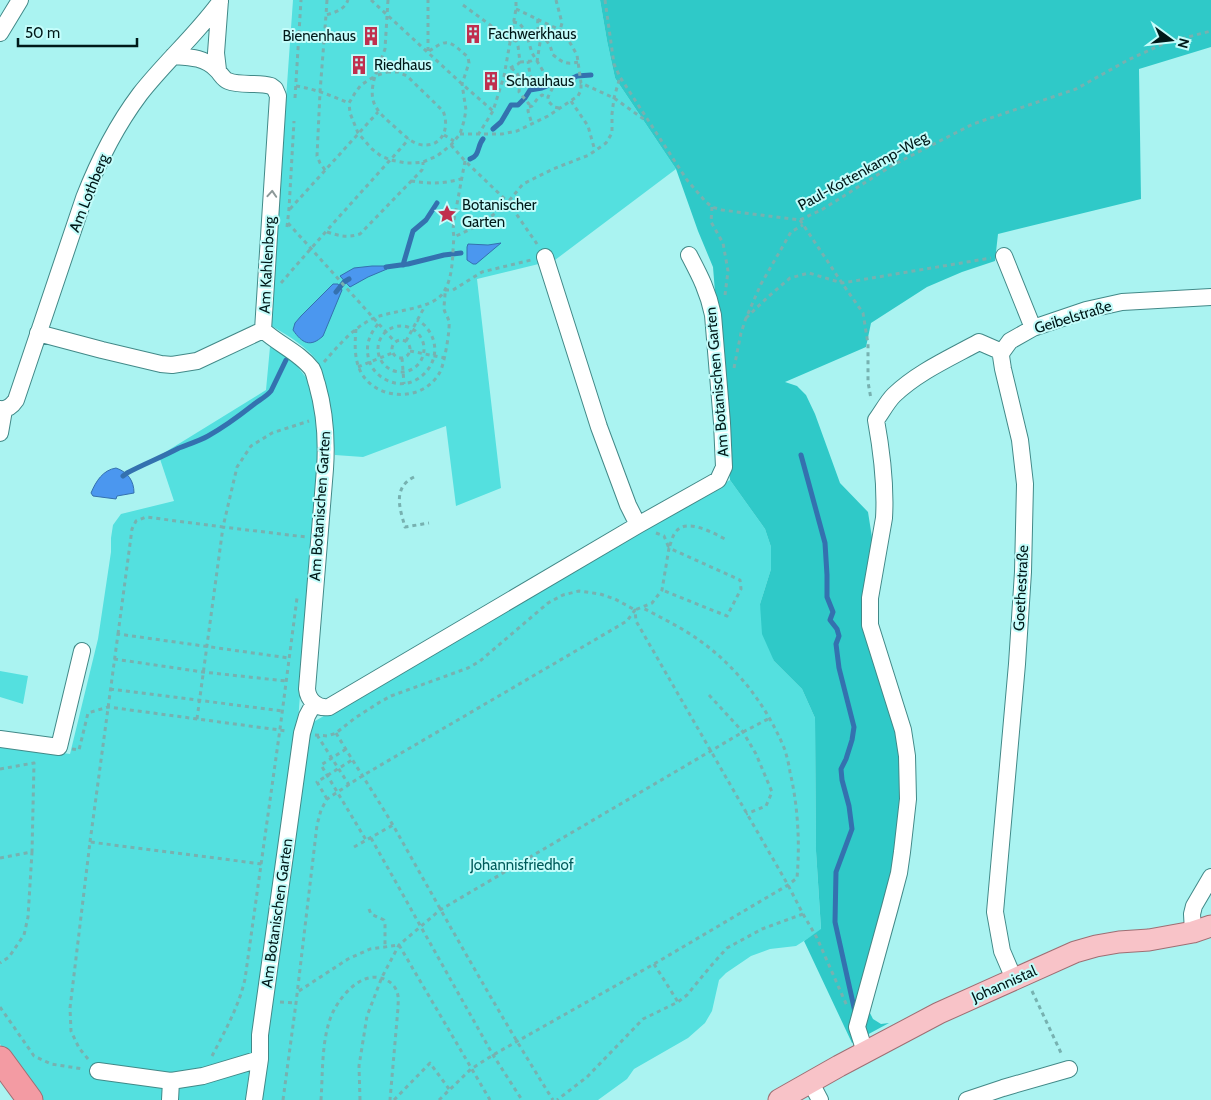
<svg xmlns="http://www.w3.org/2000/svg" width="1211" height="1100" viewBox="0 0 1211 1100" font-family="Cabin,sans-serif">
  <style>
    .green { fill: #54e0df }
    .forest { fill: #2fc9c8 }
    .water { fill: #4b97ef; stroke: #3471af }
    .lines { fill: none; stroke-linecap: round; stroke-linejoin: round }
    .stream { stroke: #3471af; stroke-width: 5 }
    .minor-casing { stroke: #428988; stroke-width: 18 }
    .major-casing { stroke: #9e6e73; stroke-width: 23 }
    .highway-casing { stroke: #9e6e73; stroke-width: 27 }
    .path { stroke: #77b1b0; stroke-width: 3; stroke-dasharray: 4 4; stroke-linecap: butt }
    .minor { stroke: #fff; stroke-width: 16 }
    .major { stroke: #f8c3c8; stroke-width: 21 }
    .highway { stroke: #f39ba3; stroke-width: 25 }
    .oneway { stroke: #8c9898 }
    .labels { text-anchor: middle; stroke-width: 4; stroke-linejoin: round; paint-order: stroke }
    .poi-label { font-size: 15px; fill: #001919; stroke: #c4fdfb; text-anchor: start }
    .street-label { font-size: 15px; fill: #001919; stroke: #c4fdfb }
    .park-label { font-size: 15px; fill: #005b5a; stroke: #c4fdfb }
  </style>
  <rect width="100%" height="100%" fill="#aaf3f1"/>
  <!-- green -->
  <path class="green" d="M293,0H600L607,41L615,78L676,169L555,260L477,279L501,488L456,506L446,426L363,457L335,455L332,426L323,377C323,355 287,335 270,325Z
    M270,347L278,349L294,362L308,380L317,422L318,438L317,471L298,722L291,774L247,1088L251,1089L250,1100H41L0,1044V744L70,754L98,639L111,552V538L113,525L121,514L174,501L159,456L266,390Z
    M730,480L765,529L771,547V569L760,604L774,661L802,689L815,718L816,851L821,930L796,946L770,949L751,956L726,973L719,980L712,1011L705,1023L688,1038L634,1069L627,1079L598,1100H260L310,724Z
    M0,671L28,676L23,704L0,697Z"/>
  <!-- forest -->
  <path class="forest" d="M600,0H1211V47L1139,69L1141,199L998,234L995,261L962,272L927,287L871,323L866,347L785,382L797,386L806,395L815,414L840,483L868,512L873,544L874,625L910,728L895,914L881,972L869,1002V1011L873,1019L881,1024L889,1023L852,1043L804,941L821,929L816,851L815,718L802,689L774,661L762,634L760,604L771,569V547L765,529L730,480L713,267L698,231L676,169L615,78L607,41Z"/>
  <!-- water -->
  <path class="water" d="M501,243L476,264H473L467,260V247L468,244L488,245Z
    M372,266H390L387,269L368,277L350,287L340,276L354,268Z
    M333,284H338L342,290L323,336C310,348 302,343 293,330L295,323L301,316Z
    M116,468C128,472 134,481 134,493L117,496L116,499L93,496L91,493C96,481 103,470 116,468Z"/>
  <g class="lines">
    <!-- stream -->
    <path class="stream" d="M525,98L530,90L542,88L557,82L569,80L577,76L591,75
      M493,129L501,122L511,105H518L523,100
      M470,159C480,156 477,146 483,139
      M403,265L413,231L426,220L437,203
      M386,267L408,264L444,255L461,253
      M336,292L344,282L349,279
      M801,455L825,543L827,575V597L833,612L830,620L837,629L839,636L836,644L839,668L854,727L852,740L846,759L841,769L842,780L849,806L852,829L836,872L835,922L855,1012
      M123,476L127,473C144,464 162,457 179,448C189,444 199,441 208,436C224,427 239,416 253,405C259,400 266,397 271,391L286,360"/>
    <!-- minor casing -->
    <g class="minor-casing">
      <path id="minor" d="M0,33L20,0
        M173,56C189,57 205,57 217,70C221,74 223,79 228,81C240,86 258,82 271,86L275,89L278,96L263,330
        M218,70L216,53L220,0
        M1004,256L1033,328
        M545,257L599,427L628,505L638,525
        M263,330C278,344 300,353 312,369C315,374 315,379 317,384C325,412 327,440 325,469L307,689C308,700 317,709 329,707L638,525L718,480L724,467L722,423L713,315C708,291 700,276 689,255
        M38,333L102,350L161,364L172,365L197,361L263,330
        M1002,352L1001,356L1003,369L1020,440L1025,484L1023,572L1017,664L995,912L1002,951L1014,979
        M1002,352L1010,341L1033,328L1086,310L1122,302L1211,297
        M0,409C7,410 12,406 16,400L84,198C98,162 116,126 140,94C165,62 196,35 220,2
        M0,433L4,410
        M0,739L59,747L82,651
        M1193,932L1192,914L1194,906L1211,877
        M865,1052L857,1027L890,907L899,873L902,852L908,799L907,756L903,730L870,625V598L884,518C886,485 882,453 876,420C882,412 887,402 894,395C918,372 950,358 979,342L1002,352
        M98,1071L171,1081L203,1076L260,1059
        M810,1081L820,1100
        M170,1100L171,1081
        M254,1100L260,1059V1035L302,733L307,716L314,703
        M967,1100L1003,1088L1069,1069"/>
    </g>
    <!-- major casing -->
    <g class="major-casing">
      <path id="major" d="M779,1100L839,1066L939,1013L1075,952L1096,946L1119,942L1149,940L1193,932L1211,926"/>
    </g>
    <!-- highway casing -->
    <g class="highway-casing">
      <path id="highway" d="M0,1059L30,1100"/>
    </g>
    <!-- path -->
    <path class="path" d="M327,0L326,15C336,12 344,10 348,0
      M371,0L462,84L493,111
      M388,0L385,49L375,76L361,85L355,93L349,103L350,113L358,133L372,149L381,156L391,160L406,163H414L423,162L437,156L451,145L460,134L464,121L466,110L462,84L469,63L468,57C449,41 449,37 428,52
      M556,0L562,23L560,30
      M605,0L614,64L620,77L687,180L705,201L712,207L722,210L800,220L823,209L893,165L973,124L1076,89L1128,60L1165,43L1211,31
      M463,5C479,17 495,28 510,41
      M516,9L560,30L569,41L577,55L581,83L614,98L645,120
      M538,19C535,39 551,37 552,54C562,62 565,65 578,62
      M513,22L519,23L524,29L527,36L532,53L553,87L548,97V101L554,107L559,108
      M428,51V0
      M520,62L531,61L535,59
      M537,62L541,36
      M510,68L518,64L520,62L518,46L516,41L510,39
      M511,68C521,74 520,82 519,92L529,104L528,111L532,124
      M387,72H398L407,76L443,111C451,130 440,150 418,144C409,141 403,134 396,128C377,111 367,104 375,76Z
      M520,85L531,83L533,80L530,75L528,61
      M296,86C315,89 332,96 349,103
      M295,98L301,0
      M571,101L588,126L595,151
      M529,107L532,106L538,98L542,95L548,97
      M460,134H502L517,131L548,116L578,96L581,90V83
      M444,135L454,141
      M478,135L493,111L504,76L516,9V0
      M451,145L465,161L508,202L537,244
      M465,161L454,220L453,230L454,237L479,225L493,215L508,202L523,184L553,169L589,155L606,143L612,133V114L614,98L620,77
      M325,170L320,163L317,156L320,92L326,15
      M411,181C431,184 441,184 461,179
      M712,207L711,222L723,243L728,271L725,295
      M290,209L378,112
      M800,220L842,283L863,313L868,344V382L871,399
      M288,223L395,342
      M287,227L289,209L294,121
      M327,232C340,236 347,238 360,234L422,170L423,166V162
      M281,283C323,234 366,187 409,139
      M445,290H453L482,272L531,260
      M746,318L769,296L790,278L809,273L842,283L991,258
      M378,324C369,335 365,346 369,360C371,367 376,374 383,378C415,399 452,357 426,327C424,324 420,322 417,320
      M378 349a23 23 0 1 1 46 0a23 23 0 1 1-46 0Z
      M356,329C355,342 354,355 359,368C372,401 423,404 440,372C444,365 450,331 449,323C449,318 445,314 444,309C444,304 445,298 445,293
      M392 349a9 9 0 1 1 18 0a9 9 0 1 1-18 0Z
      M406,341L425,306
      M410,351L445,358
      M402,358L404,384
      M324,362C338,346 352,329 372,319C390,310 432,310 443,293C454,277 452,255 454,237
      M358,367L392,353
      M734,368L741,333L746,318L761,284L791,232L803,225
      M414,477C392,488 400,509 405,527L429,523
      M656,533L664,536L669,548C671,543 672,537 675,533C685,516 715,534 727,540
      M118,634L132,529L136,521L146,517L223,527L237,467L251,446L272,433L309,421
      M114,659L203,672L286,681
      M110,689L283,711
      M709,695L743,732L756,754L772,792L766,806L746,814
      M197,719L223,527L306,537
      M336,733C355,765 376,796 394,827C446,919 497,1011 553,1100
      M315,735L328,736L336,733L355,718L380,702L391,696L468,668L480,661L548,603L563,595L579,591L600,594L615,599L635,610L652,603L662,590L669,548L740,580L741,589L727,616L662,590
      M317,735L349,785
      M72,749L79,750L88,713L108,707L287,731
      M346,749L321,765L366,840
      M0,769L34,763L32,852
      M327,799L317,782L352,760
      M371,838L493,1055L522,1100
      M90,842L118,634L289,658
      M354,847L393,825
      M0,858L32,852L28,917L24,935L9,957L0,963
      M369,909L371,914L384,920L385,925V947
      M803,914L817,938L847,1006
      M654,964L678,1002
      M299,991L348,959L370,949L399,945L490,1100
      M1032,991L1062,1055
      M280,1002L296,1003
      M0,1007L34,1056L51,1064L83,1069
      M212,1056C225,1031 239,1006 245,979L280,729L297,598
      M88,1059L79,1048L71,1031L70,1008L90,842L262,864
      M283,1100L296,1003L317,825L321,810L327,799L362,776L627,621L635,610L636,621L788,885L803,914L762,929L727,948L710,967L687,995L678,1002L643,1019L587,1077L557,1100
      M321,1100C323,1072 321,1035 334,1010C344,991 366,968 388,981C392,983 396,988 397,992C399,997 398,1003 398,1008L390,1100
      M360,1100L359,1066L367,1016L382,977L399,945L440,910L743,732L770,718
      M394,1100L430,1063L449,1089
      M439,1100L471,1069L493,1055L654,964L788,885L797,878C800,843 798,806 790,772C789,765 787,757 785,750C767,706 738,668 699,640C682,628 662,618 643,608"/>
    <!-- minor -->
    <use href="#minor" class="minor"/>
    <!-- major -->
    <use href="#major" class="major"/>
    <!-- highway -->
    <use href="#highway" class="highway"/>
  </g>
  <!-- one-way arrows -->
  <defs><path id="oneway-chevron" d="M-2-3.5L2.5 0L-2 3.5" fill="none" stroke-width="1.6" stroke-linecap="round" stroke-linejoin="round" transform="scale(1.25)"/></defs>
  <use class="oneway" href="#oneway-chevron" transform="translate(272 194) rotate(-86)"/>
  <!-- icons -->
  <defs>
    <g id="building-bare" transform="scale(1.5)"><path d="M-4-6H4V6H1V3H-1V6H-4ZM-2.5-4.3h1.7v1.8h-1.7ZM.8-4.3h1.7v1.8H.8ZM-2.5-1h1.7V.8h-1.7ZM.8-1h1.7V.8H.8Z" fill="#c02f4e" stroke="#c4fdfb" stroke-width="2.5" paint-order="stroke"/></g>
    <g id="sight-bare" transform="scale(1.5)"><path d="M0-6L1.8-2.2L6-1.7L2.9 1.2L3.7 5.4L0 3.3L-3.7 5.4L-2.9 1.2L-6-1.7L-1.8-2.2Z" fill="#c02f4e" stroke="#c4fdfb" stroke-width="2.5" paint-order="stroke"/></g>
  </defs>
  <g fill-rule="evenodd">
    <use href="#building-bare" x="473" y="34"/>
    <use href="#building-bare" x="371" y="36"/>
    <use href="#building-bare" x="359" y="65"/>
    <use href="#building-bare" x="491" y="81"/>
    <use href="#sight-bare" x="447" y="214"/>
  </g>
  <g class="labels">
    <!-- poi labels -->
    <g class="poi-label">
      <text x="488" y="39">Fachwerkhaus</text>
      <text x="356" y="41" text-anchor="end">Bienenhaus</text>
      <text x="374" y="70">Riedhaus</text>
      <text x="506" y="86">Schauhaus</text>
      <text x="462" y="210">Botanischer<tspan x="462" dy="17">Garten</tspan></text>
    </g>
    <!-- street labels -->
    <g class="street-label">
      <text transform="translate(863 171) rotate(-29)" y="5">Paul-Kottenkamp-Weg</text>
      <text transform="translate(89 193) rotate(-68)" y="5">Am Lothberg</text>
      <text transform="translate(267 265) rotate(-87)" y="5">Am Kahlenberg</text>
      <text transform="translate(1073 317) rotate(-17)" y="5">Geibelstraße</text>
      <text transform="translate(717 382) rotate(-95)" y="5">Am Botanischen Garten</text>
      <text transform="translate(320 506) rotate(-86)" y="5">Am Botanischen Garten</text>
      <text transform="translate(1021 588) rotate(-87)" y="5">Goethestraße</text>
      <text transform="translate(277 913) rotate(-82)" y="5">Am Botanischen Garten</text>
      <text transform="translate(1004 984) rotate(-24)" y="5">Johannistal</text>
    </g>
    <!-- park labels -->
    <g class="park-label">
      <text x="522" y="870">Johannisfriedhof</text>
    </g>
  </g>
  <!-- north arrow -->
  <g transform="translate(1171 40) rotate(105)" stroke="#c4fdfb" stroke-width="4" paint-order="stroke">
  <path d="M0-4L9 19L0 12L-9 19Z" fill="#001919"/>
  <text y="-8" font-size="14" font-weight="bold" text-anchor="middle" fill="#001919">N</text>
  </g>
  <!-- scale -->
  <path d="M18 38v8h119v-8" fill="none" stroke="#001919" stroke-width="2.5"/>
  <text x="25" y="38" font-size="15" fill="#001919" stroke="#c4fdfb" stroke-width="4" paint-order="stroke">50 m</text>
</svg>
